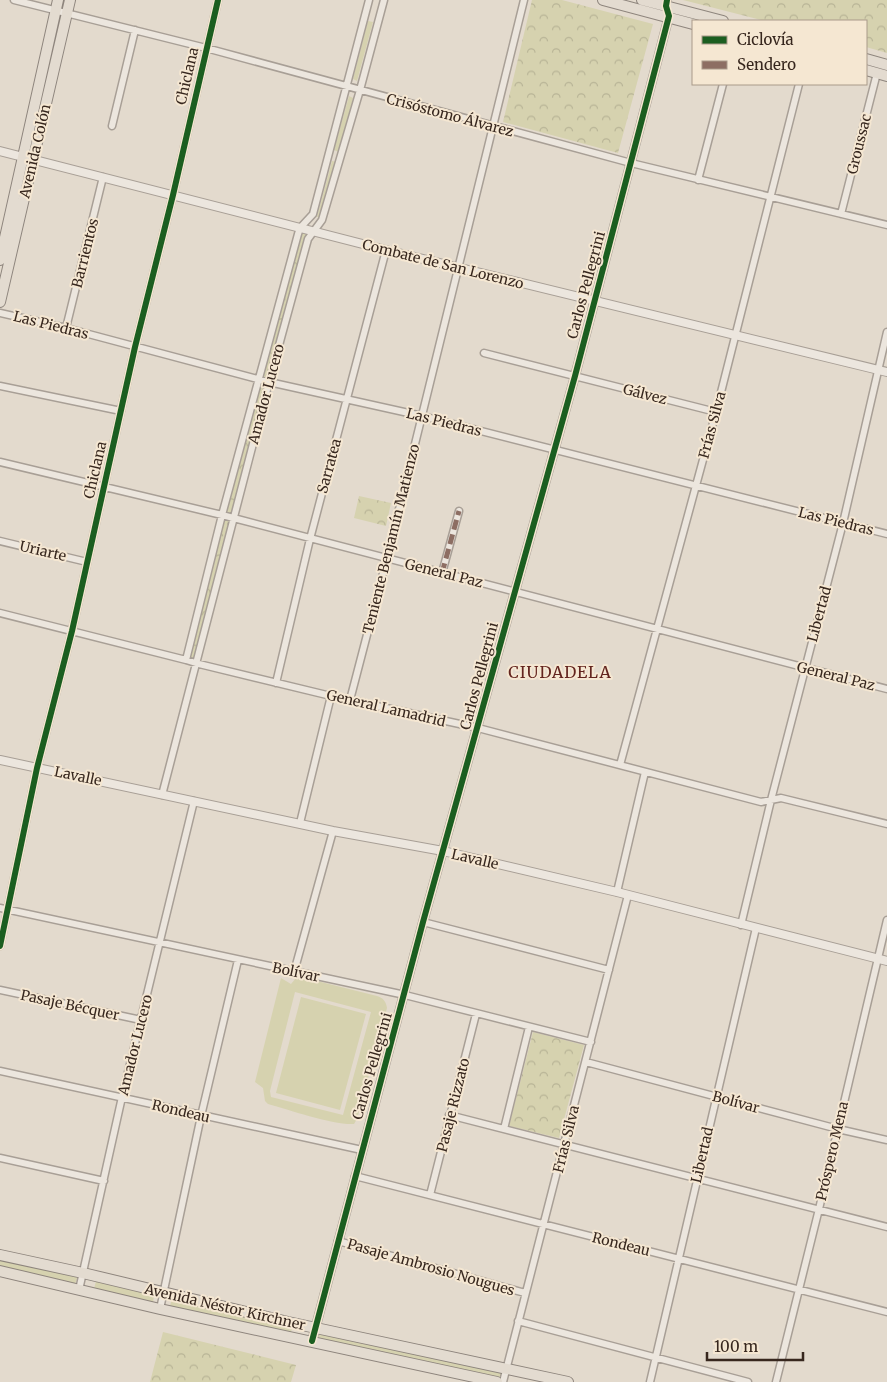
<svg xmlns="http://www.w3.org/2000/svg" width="887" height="1382" viewBox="0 0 887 1382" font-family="Merriweather,serif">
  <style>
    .green { fill: #d6d2af; fill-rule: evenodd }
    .park { fill: url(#park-crowns) }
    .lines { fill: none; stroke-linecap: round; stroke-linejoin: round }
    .minor-casing { stroke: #a89f96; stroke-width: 9 }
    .tertiary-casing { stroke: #a89f96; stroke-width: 10 }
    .primary-casing { stroke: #8e857d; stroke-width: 12 }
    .minor { stroke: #ece6de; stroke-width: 6 }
    .tertiary { stroke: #ece6de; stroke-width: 8 }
    .primary { stroke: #e3dbd0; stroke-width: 10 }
    .quiet { stroke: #8d6e63; stroke-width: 5; stroke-dasharray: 10 5; stroke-linecap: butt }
    .cycleway-casing { stroke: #f5e7d2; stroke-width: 9 }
    .cycleway { stroke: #1b5e20; stroke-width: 6 }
    .labels { text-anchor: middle; stroke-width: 4; stroke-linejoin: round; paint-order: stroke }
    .street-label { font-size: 14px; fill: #37271e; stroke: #f5e7d2 }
    .quarter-label { font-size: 16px; letter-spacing: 1px; fill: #63241e; stroke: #f5e7d2 }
  </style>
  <defs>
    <pattern id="park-crowns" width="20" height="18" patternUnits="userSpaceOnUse" patternTransform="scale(1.25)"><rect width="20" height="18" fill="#d6d2af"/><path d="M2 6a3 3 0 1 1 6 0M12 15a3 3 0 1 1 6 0" fill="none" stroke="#b8b496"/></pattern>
  </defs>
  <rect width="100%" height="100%" fill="#e3dacd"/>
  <!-- green -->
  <path class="green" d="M368,21L373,22L357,81L353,79Z
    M349,96L353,98L339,152L334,150Z
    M332,161L337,162L322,218L317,217Z
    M301,977L377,996C383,998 386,1001 387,1008L357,1119L354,1124C332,1125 290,1110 268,1104L265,1101L263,1088L255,1082L281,978L291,984L296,978ZM295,992L371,1012L343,1115L271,1097L270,1091Z
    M301,997L366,1014L340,1110L276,1093Z
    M0,1258L78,1276L75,1284L0,1266Z
    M96,1281L154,1295L153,1303L94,1289Z
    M172,1298L292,1326L291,1333L170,1306Z
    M319,1333L362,1343L368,1342L502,1372L500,1381L318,1339Z"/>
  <!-- park -->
  <path class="park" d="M532,0H562L653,24L618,153L503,122Z
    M683,0H887V53L866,47V21H765Z
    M302,232L308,233L267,378L262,376Z
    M261,382L265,383L231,515L225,513Z
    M359,496L391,503L386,526L354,518Z
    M223,519L229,520L194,659L189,657Z
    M533,1032L584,1045L559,1138L509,1126Z
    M163,1332L296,1365L291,1382H150Z"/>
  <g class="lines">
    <!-- minor casing -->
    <g class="minor-casing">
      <path id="minor" d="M14,0L206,48L631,163L887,225
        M112,126L135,30
        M698,180L723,84
        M841,214L877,73
        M0,313L66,328L269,382L422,416L887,534
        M66,328L103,177
        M484,353L716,412
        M0,386L121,411
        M0,462L222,515L887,689
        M0,541L87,562
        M442,573L459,511
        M0,613L186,660L199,664L331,696L478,728L761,802L781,798L887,824
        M186,660L222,515L298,234L300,228L313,214L369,0
        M276,683L310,539L386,250
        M350,700L387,558L524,0
        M620,765L716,412L799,84
        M162,795L269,382L308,239L322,220L360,90L384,0
        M300,823L331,696
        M617,892L645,772
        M0,908L405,995L591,1042
        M423,922L609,970
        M741,925L771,800L843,523L887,332
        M0,946L37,768L72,631L135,347L173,195L218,0
        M294,972L333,831
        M0,990L141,1020
        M586,1062L838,1129L887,1140
        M0,1071L362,1150
        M449,1115L887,1227
        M504,1129L529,1027
        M0,1158L104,1181
        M355,1176L887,1312
        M430,1195L476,1014
        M338,1241L525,1293
        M79,1290L122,1097L194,801
        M160,1309L201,1116L238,960
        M518,1321L748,1382
        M503,1382L628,895
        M650,1382L756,928
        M776,1382L819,1209L887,920"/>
    </g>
    <!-- tertiary casing -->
    <g class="tertiary-casing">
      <path id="tertiary" d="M0,151L386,250L887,372
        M0,760L333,831L443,851L617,892L887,961
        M312,1341L423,922L575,376L669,16L666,6L667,0"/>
    </g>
    <!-- primary casing -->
    <g class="primary-casing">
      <path id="primary" d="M603,0L693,24
        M642,0L723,21
        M866,59L887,65
        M866,70L887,76
        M0,260L58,0
        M0,302L70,0
        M0,1255L83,1273L288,1322L568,1382
        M0,1271L160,1309L497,1382"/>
    </g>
    <!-- minor -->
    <use href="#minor" class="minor"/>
    <!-- tertiary -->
    <use href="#tertiary" class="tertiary"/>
    <!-- primary -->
    <use href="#primary" class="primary"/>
    <!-- quiet -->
    <path class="quiet" d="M442,573L459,511"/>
    <!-- cycleway casing -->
    <g class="cycleway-casing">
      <path id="cycleway" d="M0,946L37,768L72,631L135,347L173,195L218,0
        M312,1341L423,922L575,376L669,16L666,6L667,0"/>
    </g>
    <!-- cycleway -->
    <use href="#cycleway" class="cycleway"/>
  </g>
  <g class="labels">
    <!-- street labels -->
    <g class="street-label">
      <text transform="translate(187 76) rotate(-77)" y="5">Chiclana</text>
      <text transform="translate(450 115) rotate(15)" y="5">Crisóstomo Álvarez</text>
      <text transform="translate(859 144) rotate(-76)" y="5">Groussac</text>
      <text transform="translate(35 151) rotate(-77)" y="5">Avenida Colón</text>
      <text transform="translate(85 253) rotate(-76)" y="5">Barrientos</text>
      <text transform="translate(443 264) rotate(14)" y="5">Combate de San Lorenzo</text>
      <text transform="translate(586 285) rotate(-75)" y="5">Carlos Pellegrini</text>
      <text transform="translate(51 325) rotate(14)" y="5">Las Piedras</text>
      <text transform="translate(266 394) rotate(-75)" y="5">Amador Lucero</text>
      <text transform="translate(645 394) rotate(14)" y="5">Gálvez</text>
      <text transform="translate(444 422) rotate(14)" y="5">Las Piedras</text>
      <text transform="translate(712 425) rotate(-75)" y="5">Frías Silva</text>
      <text transform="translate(329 466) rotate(-75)" y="5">Sarratea</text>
      <text transform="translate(95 470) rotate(-77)" y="5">Chiclana</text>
      <text transform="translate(836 521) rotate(14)" y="5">Las Piedras</text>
      <text transform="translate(391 539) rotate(-76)" y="5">Teniente Benjamín Matienzo</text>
      <text transform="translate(43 551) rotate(13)" y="5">Uriarte</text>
      <text transform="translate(444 573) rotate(14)" y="5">General Paz</text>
      <text transform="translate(819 614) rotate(-75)" y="5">Libertad</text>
      <text transform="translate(479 676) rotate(-75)" y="5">Carlos Pellegrini</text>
      <text transform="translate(836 676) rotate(14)" y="5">General Paz</text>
      <text transform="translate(386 708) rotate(13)" y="5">General Lamadrid</text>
      <text transform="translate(78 776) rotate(12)" y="5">Lavalle</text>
      <text transform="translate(475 859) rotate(13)" y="5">Lavalle</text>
      <text transform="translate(296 972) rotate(12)" y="5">Bolívar</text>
      <text transform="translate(70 1005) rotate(12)" y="5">Pasaje Bécquer</text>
      <text transform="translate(135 1045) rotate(-76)" y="5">Amador Lucero</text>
      <text transform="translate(372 1066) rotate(-74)" y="5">Carlos Pellegrini</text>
      <text transform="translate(736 1102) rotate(15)" y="5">Bolívar</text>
      <text transform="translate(453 1105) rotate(-76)" y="5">Pasaje Rizzato</text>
      <text transform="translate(181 1111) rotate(13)" y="5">Rondeau</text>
      <text transform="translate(566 1139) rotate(-76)" y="5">Frías Silva</text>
      <text transform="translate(832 1151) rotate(-77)" y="5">Próspero Mena</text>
      <text transform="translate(702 1155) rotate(-77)" y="5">Libertad</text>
      <text transform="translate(621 1244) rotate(14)" y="5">Rondeau</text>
      <text transform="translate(431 1267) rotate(16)" y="5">Pasaje Ambrosio Nougues</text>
      <text transform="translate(225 1307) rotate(13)" y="5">Avenida Néstor Kirchner</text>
    </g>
    <!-- quarter labels -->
    <g class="quarter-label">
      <text x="560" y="678">CIUDADELA</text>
    </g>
  </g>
  <!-- legend -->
  <rect x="692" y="20" width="175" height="65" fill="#f5e7d2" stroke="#a99a8a"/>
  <rect x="702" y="36" width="25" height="8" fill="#1b5e20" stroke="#a99a8a"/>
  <text x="737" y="45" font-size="15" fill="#37271e">Ciclovía</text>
  <rect x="702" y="61" width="25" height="8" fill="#8d6e63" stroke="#a99a8a"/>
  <text x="737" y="70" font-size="15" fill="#37271e">Sendero</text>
  <!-- scale -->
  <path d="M707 1352v8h96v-8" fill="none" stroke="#37271e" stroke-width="2.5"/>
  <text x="714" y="1352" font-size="15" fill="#37271e" stroke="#f5e7d2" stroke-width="4" paint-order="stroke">100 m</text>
</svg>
